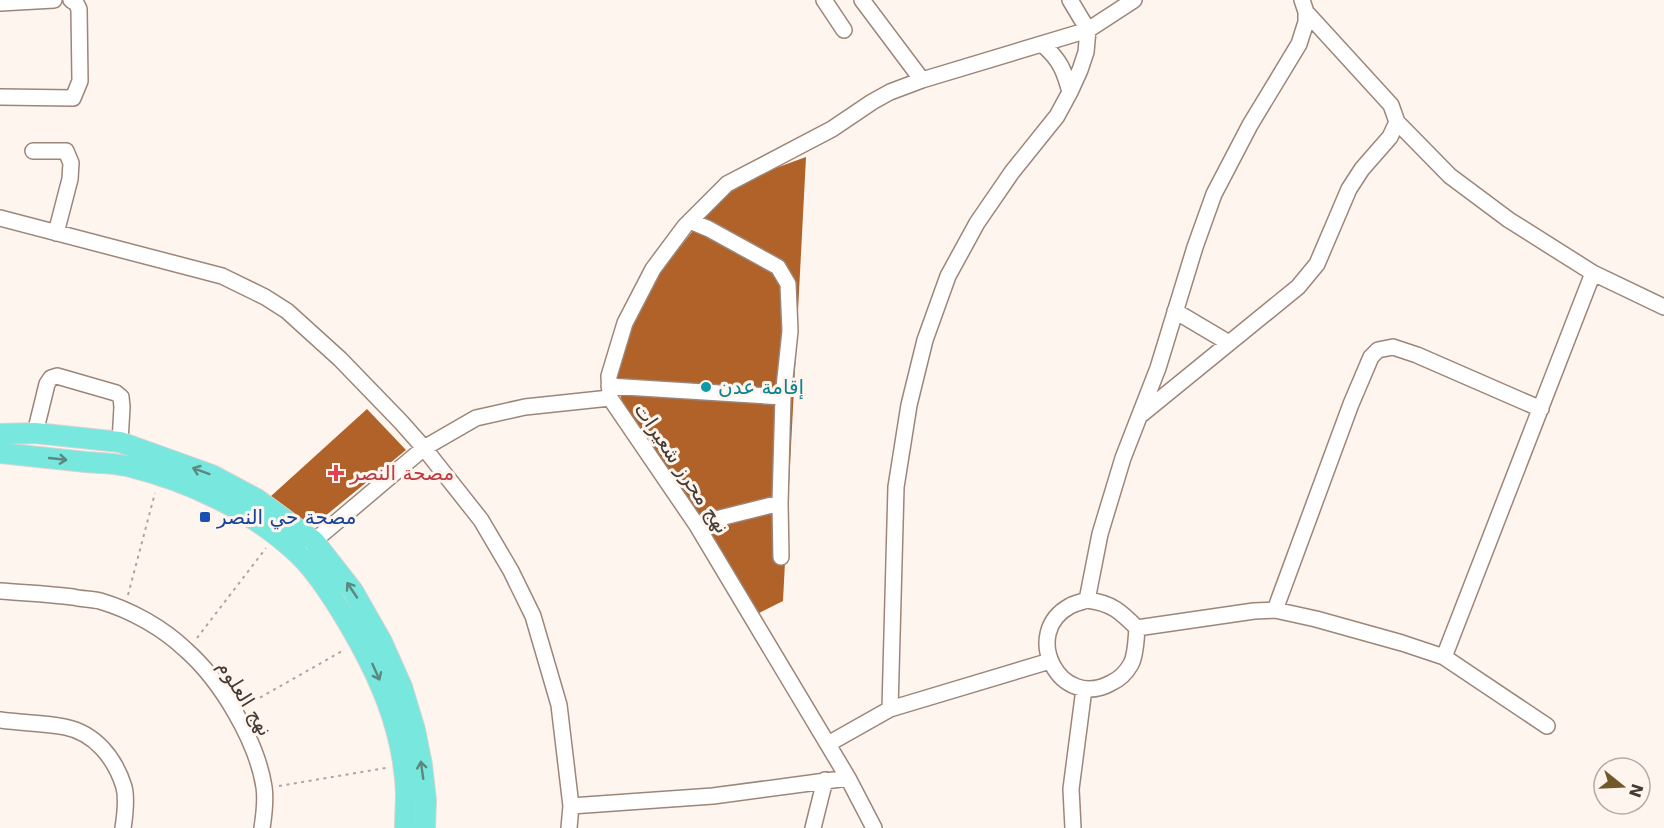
<svg xmlns="http://www.w3.org/2000/svg" width="1664" height="828" viewBox="0 0 1664 828" font-family="'DejaVu Sans',Vazirmatn,sans-serif">
  <style>
    .building { fill: #b06229 }
    .lines { fill: none; stroke-linecap: round; stroke-linejoin: round }
    .minor-casing { stroke: #9c8679; stroke-width: 18 }
    .major-casing { stroke: #d6d4d3; stroke-width: 22 }
    .path { stroke: #afa59f; stroke-width: 2; stroke-dasharray: 3 4.5; stroke-linecap: butt }
    .minor { stroke: #fff; stroke-width: 15 }
    .major { stroke: #78e7dd; stroke-width: 20 }
    .oneway { stroke: #5b8881 }
    .culture-dot { fill: #0f9aa8; stroke: #fff5ef; stroke-width: 2 }
    .health-dot { fill: #e0444e; stroke: #fff5ef; stroke-width: 2 }
    .transit-dot { fill: #1a4fb4; stroke: #fff5ef; stroke-width: 2 }
    .labels { text-anchor: middle; stroke-width: 6; stroke-linejoin: round; paint-order: stroke }
    .culture-label { font-size: 20px; fill: #0d838f; stroke: #fff5ef; text-anchor: start }
    .street-label { font-size: 20px; fill: #443b35; stroke: #fff5ef }
    .health-label { font-size: 20px; fill: #be3a42; stroke: #fff5ef; text-anchor: start }
    .transit-label { font-size: 20px; fill: #164399; stroke: #fff5ef; text-anchor: start }
  </style>
  <rect width="100%" height="100%" fill="#fff5ef"/>
  <!-- building -->
  <path class="building" d="M806,157L783,601L759,613L622,402L615,372L630,325L662,270L729,185Z
    M367,409L406,450L308,530L270,497Z"/>
  <g class="lines">
    <!-- minor casing -->
    <g class="minor-casing">
      <path id="minor" d="M824,0L844,30
        M862,0L922,80
        M0,3L54,0
        M1043,45C1060,60 1064,70 1070,92
        M0,97L73,98L80,81L79,9L76,3L71,0
        M1397,122L1450,176L1509,220L1593,273L1664,307
        M33,151H66L71,163L70,179L56,233
        M0,218L222,276L265,297L287,311L340,359L401,422L424,448L481,520L511,571L533,616L559,705L571,806L569,828
        M690,221L709,229L778,267L788,284L790,331L783,397L780,503L781,557
        M1175,311L1229,343
        M609,386L783,397
        M610,398L609,376L625,323L653,269L685,226L727,184L832,129L872,102L890,92L922,80L1088,30L1134,0
        M1142,414L1298,287L1317,264L1349,189L1362,169L1390,137L1397,122L1391,105L1306,12L1302,0
        M35,433L47,384L51,378L57,376L116,393L121,397L122,407L120,442
        M696,524L780,503
        M308,547L314,541L424,448L476,418L525,407L610,398L696,524L848,778L874,828
        M0,591C24,593 48,594 73,597C81,599 91,599 100,601C131,610 163,628 186,650C221,681 257,741 264,787C266,800 264,815 262,828
        M1087,600L1100,534L1123,458L1158,368L1195,247L1214,194L1250,125L1299,44L1306,22V12
        M1087,600C1112,603 1121,612 1137,628C1136,639 1136,655 1131,664C1126,673 1120,679 1111,683C1060,711 1020,633 1070,606C1075,603 1082,602 1087,600Z
        M1275,610L1351,404L1371,357L1378,350L1393,347L1417,355L1541,409
        M1137,628L1254,611L1275,610L1316,619L1402,643L1444,657L1547,726
        M1444,657L1593,273
        M890,709L896,487L909,405L925,340L948,276L977,223L1012,172L1057,116L1070,92L1080,70L1086,52L1088,30L1070,0
        M0,720C21,723 44,723 65,727C95,733 115,758 124,787C127,799 125,815 123,828
        M828,744L890,709L1050,661
        M571,806L713,796L848,778
        M813,828L825,780
        M1073,828L1071,789L1084,689"/>
    </g>
    <!-- major casing -->
    <g class="major-casing">
      <path id="major" d="M0,434L35,433L120,442L212,475L257,499L314,541L353,591L382,642L402,687L415,730L422,765L426,800L425,828
        M0,453C29,456 57,459 86,462C99,463 114,463 127,466C189,481 253,511 299,555C317,572 335,601 347,621C379,675 403,728 406,792C406,804 405,816 405,828"/>
    </g>
    <!-- path -->
    <path class="path" d="M128,595L155,493
      M197,638L266,548
      M247,705L344,650
      M279,786L386,768"/>
    <!-- minor -->
    <use href="#minor" class="minor"/>
    <!-- major -->
    <use href="#major" class="major"/>
  </g>
  <!-- one-way arrows -->
  <defs><path id="oneway-shaft" d="M-6 0H5M1.5-3L5.5 0L1.5 3" fill="none" stroke-width="1.6" stroke-linecap="round" stroke-linejoin="round" transform="scale(1.5)"/></defs>
  <g class="oneway">
    <use href="#oneway-shaft" transform="translate(58 459) rotate(6)"/>
    <use href="#oneway-shaft" transform="translate(201 471) rotate(-160)"/>
    <use href="#oneway-shaft" transform="translate(352 590) rotate(-124)"/>
    <use href="#oneway-shaft" transform="translate(376 672) rotate(66)"/>
    <use href="#oneway-shaft" transform="translate(422 770) rotate(-98)"/>
  </g>
  <!-- markers -->
  <circle class="culture-dot" cx="706" cy="387" r="6"/>
  <path class="health-dot" d="M333 464h6v6h6v6h-6v6h-6v-6h-6v-6h6z"/>
  <rect class="transit-dot" x="199" y="511" width="12" height="12" rx="3"/>
  <g class="labels">
    <!-- culture labels -->
    <g class="culture-label">
      <text x="718" y="394">إقامة عدن</text>
    </g>
    <!-- street labels -->
    <g class="street-label">
      <text transform="translate(682 468) rotate(56)" y="7">نهج محرز شعيرات</text>
      <text transform="translate(245 698) rotate(58)" y="7">نهج العلوم</text>
    </g>
    <!-- health labels -->
    <g class="health-label">
      <text x="350" y="480">مصحة النصر</text>
    </g>
    <!-- transit labels -->
    <g class="transit-label">
      <text x="217" y="524">مصحة حي النصر</text>
    </g>
  </g>
  <!-- north arrow -->
  <g transform="translate(1622 786) rotate(108)"><circle r="28" fill="#fff5ef" stroke="#b4aba5" stroke-width="1.5"/>
  <path d="M0-4.5L10 22L0 15L-10 22Z" fill="#71592a"/>
  <text y="-9" font-size="16" font-weight="bold" text-anchor="middle" fill="#443b35">N</text>
  </g>
</svg>
